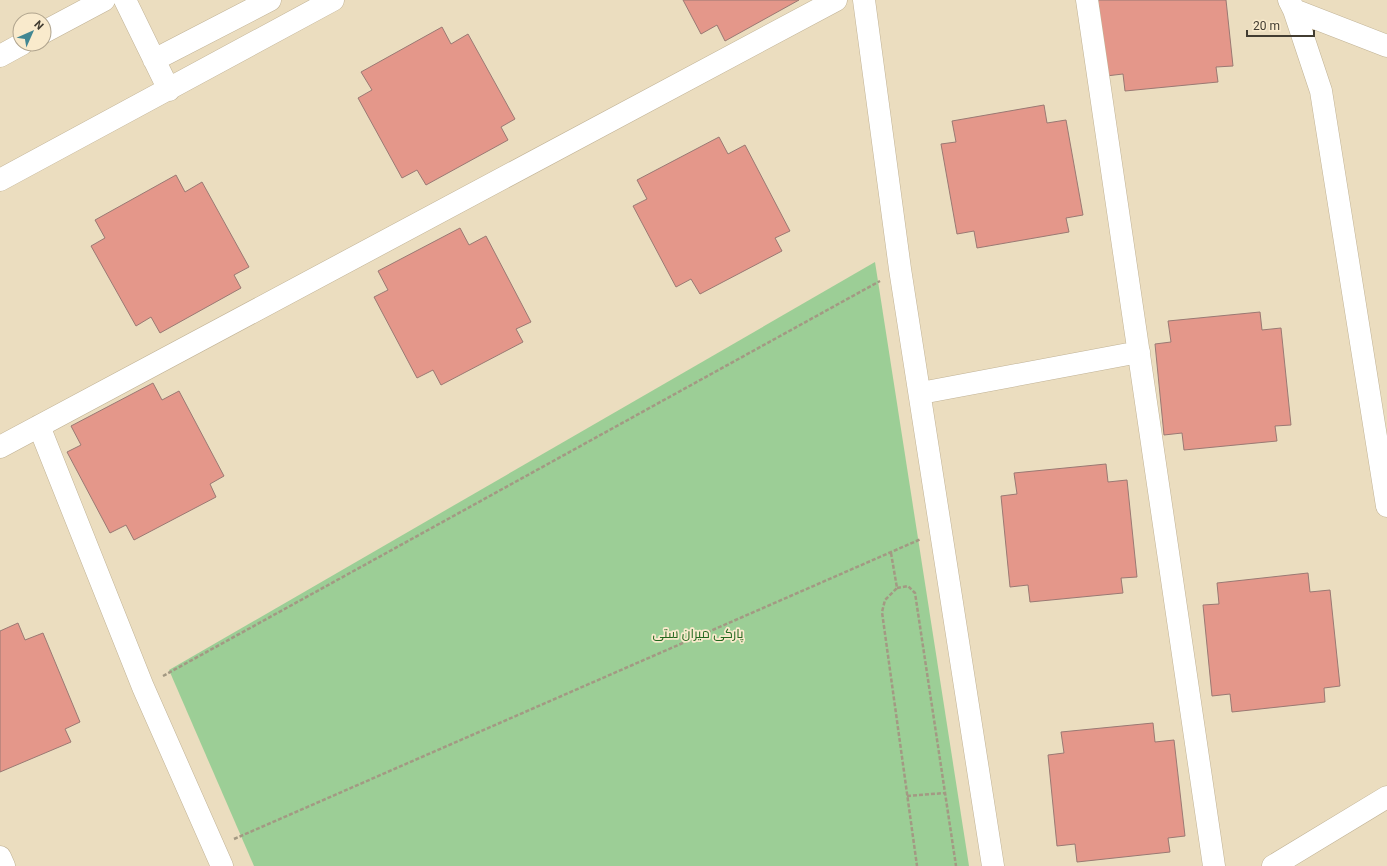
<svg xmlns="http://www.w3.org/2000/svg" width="1387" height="866" viewBox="0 0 1387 866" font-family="Roboto,Cairo,sans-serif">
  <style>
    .green { fill: #9cce96 }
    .building { fill: #e4978a; stroke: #9a7973 }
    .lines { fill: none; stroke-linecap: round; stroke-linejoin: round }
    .minor-casing { stroke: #c0b295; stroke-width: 23 }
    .path { stroke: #a39983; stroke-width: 2.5; stroke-dasharray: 4 2; stroke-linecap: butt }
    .minor { stroke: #fff; stroke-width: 22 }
    .labels { text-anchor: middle; stroke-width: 3.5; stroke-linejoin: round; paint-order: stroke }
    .park-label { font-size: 13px; fill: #23671e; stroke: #f9eacc }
  </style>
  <rect width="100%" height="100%" fill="#ebddbf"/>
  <!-- green -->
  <path class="green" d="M875,262L969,866H254L169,670Z"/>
  <!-- building -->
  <path class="building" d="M683,0H799L725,41L717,25L701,34Z
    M1098,0H1226L1233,66L1216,67L1218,82L1125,91L1123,74L1106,76Z
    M442,27L451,44L468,34L515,119L501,127L508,140L426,185L417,170L402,178L358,98L372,90L361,72Z
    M1044,105L1047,123L1066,120L1083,215L1066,218L1069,232L977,248L974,231L957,234L941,144L956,142L952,121Z
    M719,137L728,154L745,145L790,231L775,238L782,251L700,294L691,279L676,287L633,206L647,199L637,180Z
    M176,175L185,192L202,182L249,267L234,275L241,288L160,333L151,317L136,326L91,246L105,238L95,220Z
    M460,228L469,245L486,236L531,322L516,329L523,342L441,385L433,370L417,378L374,297L388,290L378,271Z
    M1260,312L1262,330L1281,328L1291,425L1275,426L1277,441L1184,450L1182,433L1164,435L1155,344L1171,342L1168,321Z
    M153,383L162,400L179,391L224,476L210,484L216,497L134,540L126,525L110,533L67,452L81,445L71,426Z
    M1106,464L1108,482L1127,480L1137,577L1121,578L1123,593L1030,602L1028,585L1010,587L1001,496L1017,494L1014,473Z
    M1308,573L1310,592L1330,590L1340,686L1324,688L1325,702L1232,712L1230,694L1212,696L1203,605L1219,604L1217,583Z
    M18,623L25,640L43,633L80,722L65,729L71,742L0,772V631Z
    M1153,723L1155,742L1174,740L1185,836L1168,838L1170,852L1077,862L1075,844L1057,846L1048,755L1064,753L1061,732Z"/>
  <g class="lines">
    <!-- minor casing -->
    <g class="minor-casing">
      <path id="minor" d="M125,0L169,90
        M864,0L900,269L993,866
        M1087,0L1214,866
        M1289,0L1294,10L1321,91L1387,506
        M1294,10L1387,46
        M44,32L104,0
        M0,56L22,44
        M154,60L270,0
        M0,180L333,0
        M921,393L1139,352
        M39,426L143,687L222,866
        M0,447L836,0
        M0,857L4,866
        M1273,866L1387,797"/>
    </g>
    <!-- path -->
    <path class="path" d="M891,553L897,588L885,600L882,612L917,866
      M897,588L908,586L915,593L956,866
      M163,676L880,281
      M907,796L945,793
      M234,839L921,539"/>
    <!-- minor -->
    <use href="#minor" class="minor"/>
  </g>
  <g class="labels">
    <!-- park labels -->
    <g class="park-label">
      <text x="698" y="638">پارکی میران ستی</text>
    </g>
  </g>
  <!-- north arrow -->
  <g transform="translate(32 32) rotate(45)"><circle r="19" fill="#f9eacc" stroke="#b0a48e"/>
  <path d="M0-3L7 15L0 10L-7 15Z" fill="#428793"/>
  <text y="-6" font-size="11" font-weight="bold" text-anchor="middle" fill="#423c31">N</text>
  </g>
  <!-- scale -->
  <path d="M1247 30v6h67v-6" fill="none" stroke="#423c31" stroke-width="2"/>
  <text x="1253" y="30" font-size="12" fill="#423c31" stroke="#f9eacc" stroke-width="3" paint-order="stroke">20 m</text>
</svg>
